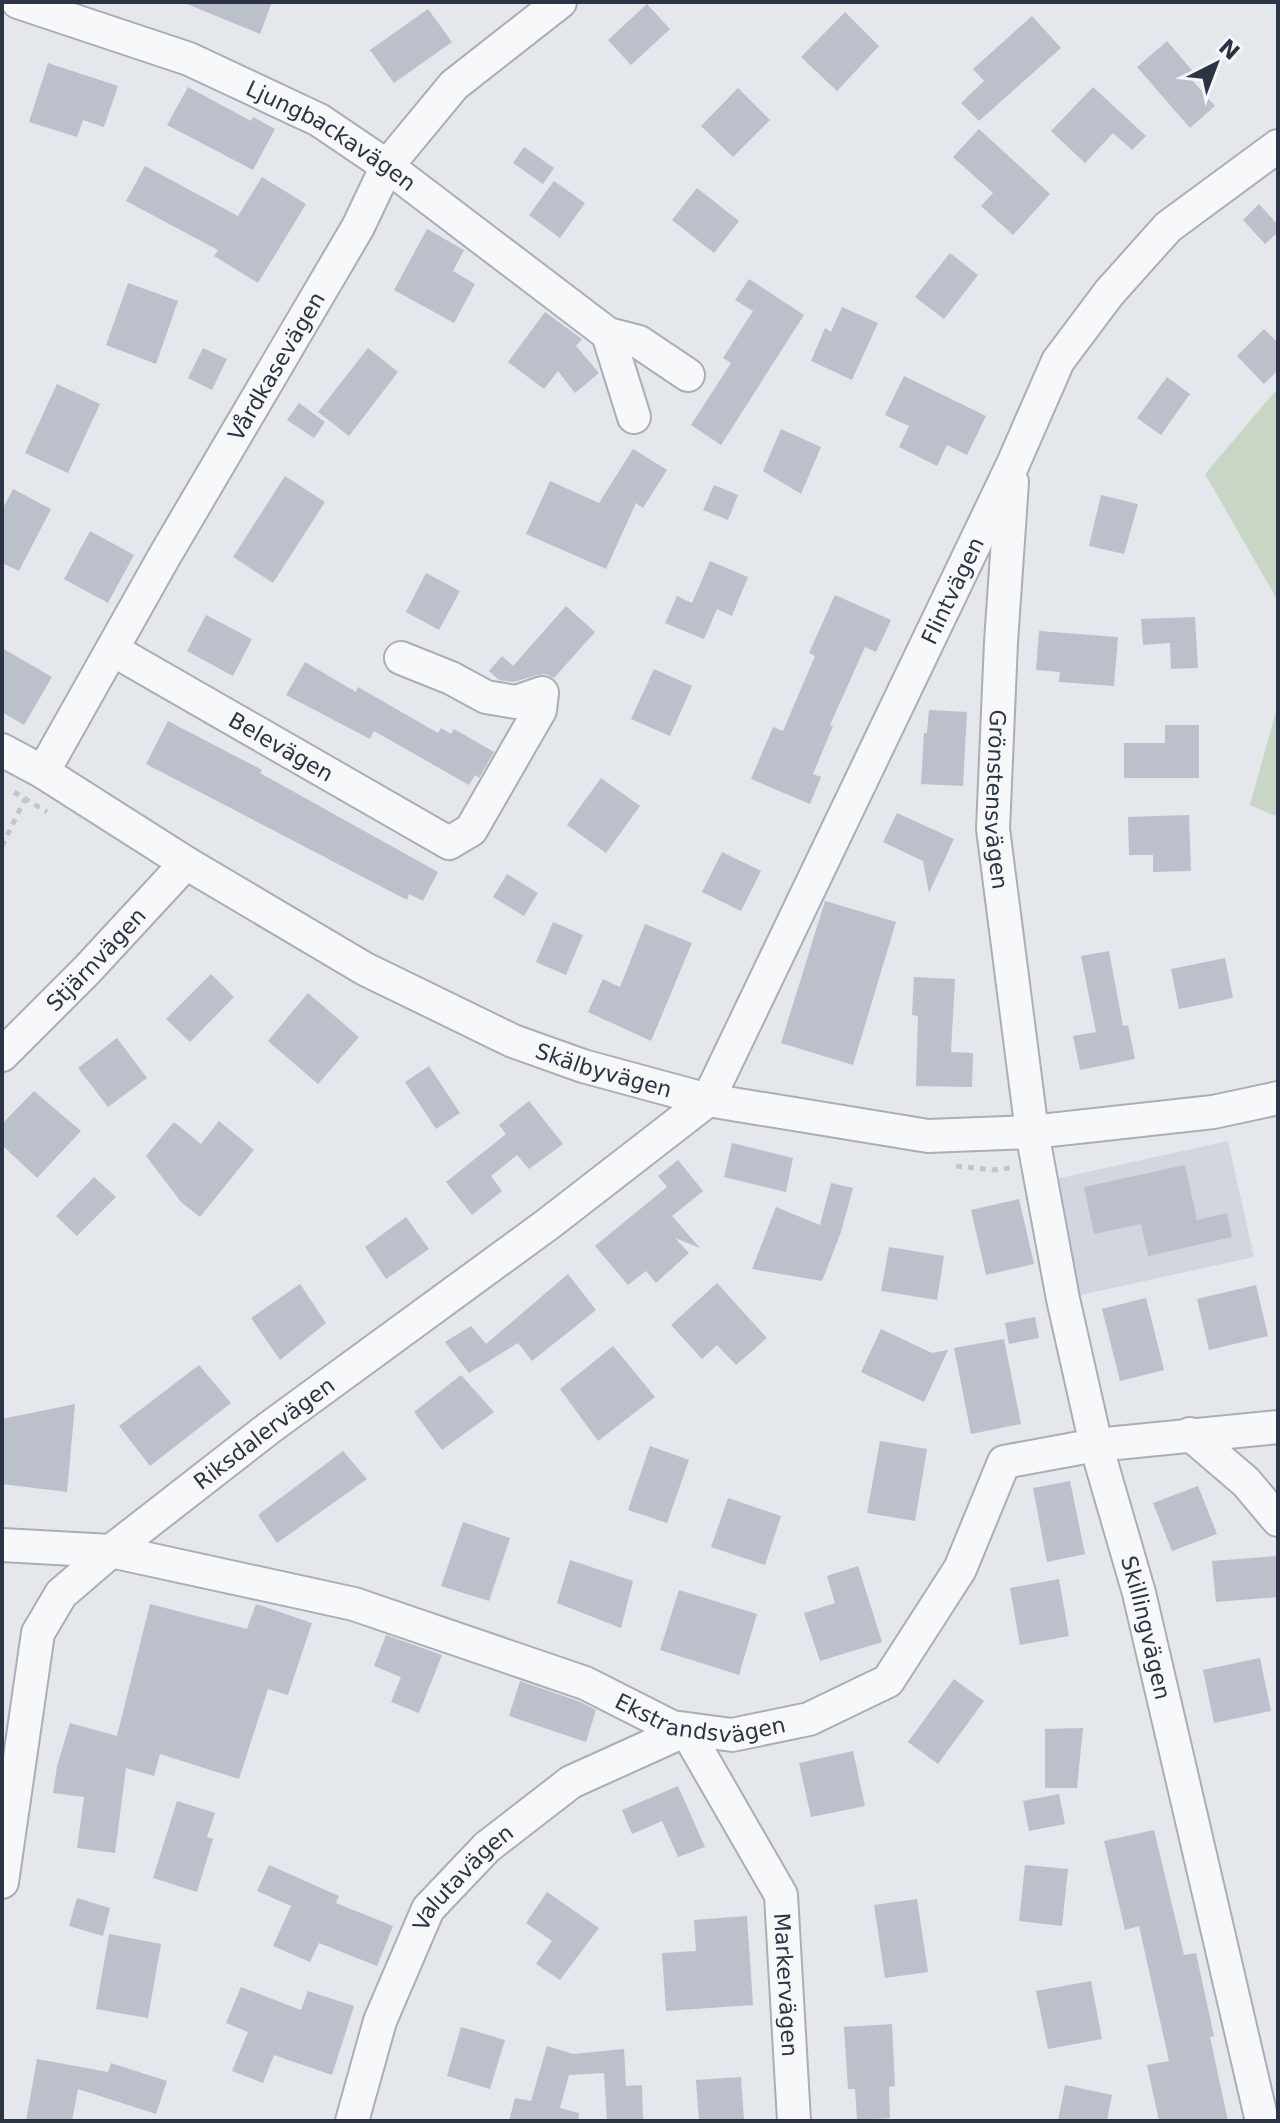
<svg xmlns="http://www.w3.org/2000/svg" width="1280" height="2123" viewBox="0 0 1280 2123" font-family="'DejaVu Sans',sans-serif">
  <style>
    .built { fill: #d2d6de }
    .green { fill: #c9d6c5 }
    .building { fill: #bbc0ca }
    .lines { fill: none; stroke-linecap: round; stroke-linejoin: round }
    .minor-casing { stroke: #a9aeb7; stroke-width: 36 }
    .path { stroke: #c2c5cb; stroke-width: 5; stroke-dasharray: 6 6; stroke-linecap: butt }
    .minor { stroke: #f7f8fa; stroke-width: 32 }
    .labels { text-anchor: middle; stroke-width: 6; stroke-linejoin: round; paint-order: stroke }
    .street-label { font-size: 22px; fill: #2b3445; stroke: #f4f6f9 }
  </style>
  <rect width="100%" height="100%" fill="#e4e7ec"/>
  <!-- built -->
  <path class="built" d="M1228,1141L1254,1257L1076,1296L1051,1180Z"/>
  <!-- green -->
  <path class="green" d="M1278,388V601L1205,474Z
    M1278,704V817L1250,805Z"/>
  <!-- building -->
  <path class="building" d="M182,2H272L260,34Z
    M647,4L670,29L631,65L608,40Z
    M428,9L452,42L394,83L370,50Z
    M845,12L879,46L837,91L801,57Z
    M1032,16L1061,48L979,121L961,103L984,81L973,69Z
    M1167,41L1197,76L1192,80L1215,106L1190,128L1137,67Z
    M48,63L118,86L104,127L83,120L77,137L29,122Z
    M188,87L251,121L253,117L275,129L253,170L167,125Z
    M1093,87L1146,136L1132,150L1113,133L1085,163L1051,131Z
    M738,88L770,120L733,157L701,126Z
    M979,129L1050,194L1013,235L981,206L993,193L953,157Z
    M524,147L554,168L543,184L513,163Z
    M145,166L238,216L262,177L306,204L258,283L214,256L218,250L126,201Z
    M554,181L585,203L560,238L529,215Z
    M697,188L739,221L714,253L672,220Z
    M1259,204L1278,225V232L1265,244L1243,220Z
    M427,229L464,250L453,271L475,284L454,323L394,290Z
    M950,253L978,275L944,319L915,297Z
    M749,279L804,315L721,445L691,425L731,363L723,358L753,311L735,300Z
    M128,283L178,301L156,364L106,345Z
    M842,307L878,323L852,380L811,361L825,328L831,332Z
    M545,312L582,339L576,346L599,373L575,393L558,371L544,389L508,362Z
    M1264,329L1278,343V370L1264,384L1237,356Z
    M203,348L227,359L212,390L188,378Z
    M368,348L398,372L349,436L318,412Z
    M904,376L986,416L967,455L947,445L937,466L899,447L909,426L885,415Z
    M1167,377L1190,394L1161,435L1137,418Z
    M57,384L100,404L68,473L25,453Z
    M299,403L325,422L314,438L287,420Z
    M781,429L821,447L801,494L763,471Z
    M633,449L667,470L643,508L636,503L606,569L526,534L550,481L599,503Z
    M285,476L325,502L273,583L233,557Z
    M714,485L738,495L728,520L703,510Z
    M13,489L51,509L19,571L2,563V510Z
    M1101,495L1138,504L1124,554L1089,546Z
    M90,531L134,555L108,603L64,579Z
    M710,561L748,577L732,616L717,609L704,639L665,623L677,596L692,603Z
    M426,573L460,591L439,630L406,612Z
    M835,595L891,620L876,652L865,647L830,725L833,726L813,774L821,777L810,804L751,779L773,727L783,731L815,656L809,653Z
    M566,606L595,632L554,678L546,674L537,675L514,682L499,680L489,671L502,656L513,666Z
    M206,615L252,639L233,676L187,651Z
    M1195,617L1198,668L1171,669L1170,643L1143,645L1141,619Z
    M1039,631L1118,637L1114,686L1059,682L1060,672L1036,670Z
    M2,648L52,677L24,725L2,712Z
    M305,662L356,692L358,687L438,733L441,728L451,734L454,729L494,752L479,778L475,775L469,785L374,731L370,739L286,695Z
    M654,669L692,686L670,736L631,719Z
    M929,710L967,712L963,786L921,784L924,733H927Z
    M168,721L262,770L260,773L438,872L423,901L409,894L407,900L146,764Z
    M1165,725H1199V778H1124V743H1165Z
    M601,778L640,806L606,853L567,825Z
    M897,813L954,839L929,893L923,861L883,842Z
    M1189,815L1191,871L1153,872V855H1129L1128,817Z
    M722,852L761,871L741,911L702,892Z
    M507,874L538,893L524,916L493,897Z
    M825,901L896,922L853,1065L781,1043Z
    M553,922L583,935L566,975L536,962Z
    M645,924L692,943L651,1041L588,1012L603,979L620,987Z
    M1109,951L1123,1026L1128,1025L1135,1059L1080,1070L1073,1036L1096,1032L1081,956Z
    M1225,958L1233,998L1179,1009L1171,969Z
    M211,974L234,997L190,1042L166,1019Z
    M914,977L955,979L951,1052L973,1053L972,1087L916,1086L918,1016L912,1015Z
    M308,993L359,1037L318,1084L268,1041Z
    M117,1038L147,1078L108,1107L78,1068Z
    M429,1066L460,1113L436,1129L405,1082Z
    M34,1091L81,1131L37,1178L2,1145V1124Z
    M529,1101L563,1144L529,1169L517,1155L491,1176L502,1191L472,1215L446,1182L506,1134L499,1125Z
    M219,1121L254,1150L200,1217L181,1202L146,1156L174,1122L201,1144Z
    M732,1143L793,1158L786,1192L724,1177Z
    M678,1160L703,1191L672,1216L700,1248L675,1238L689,1253L656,1283L646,1271L628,1285L595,1246L667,1187L658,1176Z
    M1185,1165L1197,1220L1227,1213L1232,1237L1148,1256L1141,1224L1094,1234L1084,1187Z
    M94,1177L116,1197L77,1236L56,1216Z
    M831,1183L853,1188L841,1232L822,1281L752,1269L776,1207L820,1225Z
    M1019,1199L1034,1264L986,1275L971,1210Z
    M406,1217L429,1249L386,1279L365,1247Z
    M889,1247L944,1256L937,1300L881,1291Z
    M568,1274L596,1310L532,1361L518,1343L469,1373L445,1342L471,1326L486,1344Z
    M717,1283L767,1338L736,1365L717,1345L702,1359L671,1325Z
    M300,1284L326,1323L280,1360L251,1318Z
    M1256,1285L1268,1336L1209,1350L1197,1299Z
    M1146,1298L1164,1370L1120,1381L1102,1309Z
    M1035,1317L1039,1338L1009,1344L1005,1323Z
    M881,1329L932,1353L948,1350L924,1402L861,1372Z
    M1004,1339L1021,1424L971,1434L954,1348Z
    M613,1346L655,1397L598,1441L560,1389Z
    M199,1365L231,1403L150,1466L119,1426Z
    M461,1375L494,1412L442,1450L414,1412Z
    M75,1404L67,1492L2,1484V1419Z
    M880,1441L927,1449L915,1521L867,1513Z
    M650,1446L689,1460L667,1523L628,1510Z
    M343,1451L367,1479L277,1543L258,1515Z
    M1070,1481L1085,1554L1047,1562L1033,1488Z
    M1198,1486L1217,1534L1172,1551L1153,1503Z
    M728,1498L781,1516L765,1565L711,1547Z
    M463,1522L510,1538L489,1601L441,1586Z
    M1278,1556V1597L1216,1602L1212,1561Z
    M570,1560L633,1581L621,1628L557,1603Z
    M858,1566L882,1642L820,1661L804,1613L835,1603L827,1576Z
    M1059,1579L1069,1636L1020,1645L1010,1588Z
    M679,1590L757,1614L739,1675L660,1650Z
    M150,1604L247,1629L256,1604L312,1623L288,1695L268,1689L239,1779L160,1754L154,1776L126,1768L115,1853L77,1848L84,1797L53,1793L57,1766L70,1723L117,1736Z
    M386,1635L442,1655L419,1713L391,1702L401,1677L374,1666Z
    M1260,1658L1271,1711L1214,1723L1203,1670Z
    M954,1679L984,1701L938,1764L908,1742Z
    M520,1681L578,1701L596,1710L586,1742L509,1716Z
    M1083,1728L1077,1788H1045V1729Z
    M853,1751L865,1806L811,1817L799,1763Z
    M678,1786L705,1847L678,1857L662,1821L632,1834L622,1810Z
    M1059,1794L1065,1824L1029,1831L1023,1801Z
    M177,1801L215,1813L207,1837L213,1839L197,1892L153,1878Z
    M1154,1830L1184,1955L1196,1953L1214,2036L1210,2037L1228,2121H1159L1147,2065L1169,2061L1139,1926L1125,1930L1104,1841Z
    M269,1865L339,1896L336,1903L393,1926L377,1966L319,1943L310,1962L273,1946L291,1906L257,1891Z
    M1025,1865L1068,1869L1062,1926L1019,1921Z
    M547,1892L599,1928L560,1980L536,1964L552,1941L526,1923Z
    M77,1898L110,1908L103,1936L69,1926Z
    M917,1899L928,1972L885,1978L874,1905Z
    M747,1916L753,2005L666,2011L662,1953L696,1951L694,1920Z
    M109,1934L161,1944L148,2018L96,2009Z
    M1091,1981L1102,2039L1048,2049L1036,1991Z
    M241,1987L301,2010L308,1991L354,2006L332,2075L274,2055L263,2083L232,2071L248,2032L226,2023Z
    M892,2024L895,2086L889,2087L890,2118L857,2120L855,2089H848L844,2027Z
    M461,2027L505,2040L490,2089L447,2076Z
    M547,2046L573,2054L624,2049L626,2086L642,2085L643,2121H607L604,2073L569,2075L560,2108L579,2113L578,2121H509L515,2098L531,2101Z
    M37,2059L108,2072L111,2063L167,2081L156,2114L78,2089L72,2121H26Z
    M741,2077L744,2121H699L696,2080Z
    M1065,2085L1112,2095L1107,2121H1058Z"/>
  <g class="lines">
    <!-- minor casing -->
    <g class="minor-casing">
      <g id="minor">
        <path id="s1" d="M18,2L189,59L319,120L387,166L608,334L639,342L688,375"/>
        <path d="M608,334L634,417"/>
        <path id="s2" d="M1012,482L1001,642L993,829L1032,1132L1063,1299L1096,1445L1139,1593L1262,2121"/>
        <path id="s3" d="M113,650L449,843L471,830L540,710L542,693L516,702L486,697L451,678L401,658"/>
        <path id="s4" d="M2,750L43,772L186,863L365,969L513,1041L583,1066L708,1100L928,1136L1032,1132L1213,1112L1278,1098"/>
        <path id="s5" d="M43,772L164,557L358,227L387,166L454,85L560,2"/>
        <path id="s6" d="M2,1055L87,970L186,863"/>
        <path d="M1190,1434L1246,1482L1278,1520"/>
        <path id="s7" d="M2,1545L111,1551L354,1604L585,1683L672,1727L732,1735L809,1719L888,1681L960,1569L1004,1462L1096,1445L1278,1427"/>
        <path id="s8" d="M2,1882L38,1633L61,1594L111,1551L269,1428L548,1224L708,1100L1013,464L1058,361L1109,293L1168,227L1278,146"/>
        <path id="s9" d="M352,2121L380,2021L428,1909L487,1847L571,1782L686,1730L781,1895L794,2121"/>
      </g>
    </g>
    <!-- path -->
    <path class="path" d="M14,792L47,812
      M2,846L25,799
      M956,1166L993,1170L1010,1168"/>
    <!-- minor -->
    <use href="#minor" class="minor"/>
  </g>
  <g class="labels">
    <!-- street labels -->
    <g class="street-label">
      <text dy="8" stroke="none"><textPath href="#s1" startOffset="342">Ljungbackavägen</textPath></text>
      <text dy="8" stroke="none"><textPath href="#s5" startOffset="468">Vårdkasevägen</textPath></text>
      <text dy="8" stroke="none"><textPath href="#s8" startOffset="1676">Flintvägen</textPath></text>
      <text dy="8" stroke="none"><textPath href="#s3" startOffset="194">Belevägen</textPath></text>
      <text dy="8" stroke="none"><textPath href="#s2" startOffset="318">Grönstensvägen</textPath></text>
      <text dy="8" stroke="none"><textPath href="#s6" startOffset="134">Stjärnvägen</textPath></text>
      <text dy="8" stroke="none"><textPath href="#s4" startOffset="684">Skälbyvägen</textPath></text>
      <text dy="8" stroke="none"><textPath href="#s8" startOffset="556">Riksdalervägen</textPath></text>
      <text dy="8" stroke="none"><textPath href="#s2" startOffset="1162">Skillingvägen</textPath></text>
      <text dy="8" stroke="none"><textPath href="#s7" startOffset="726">Ekstrandsvägen</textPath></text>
      <text dy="8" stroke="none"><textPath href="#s9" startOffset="272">Valutavägen</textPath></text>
      <text dy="8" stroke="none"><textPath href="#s9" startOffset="824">Markervägen</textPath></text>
    </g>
  </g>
  <!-- border -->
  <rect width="1280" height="2123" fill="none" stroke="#2b3445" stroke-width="8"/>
  <!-- north arrow -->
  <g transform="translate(1216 64) rotate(42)" stroke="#f4f6f9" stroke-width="6" paint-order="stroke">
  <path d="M0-6L14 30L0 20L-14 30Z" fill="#2b3445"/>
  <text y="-12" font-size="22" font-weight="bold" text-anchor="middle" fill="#2b3445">N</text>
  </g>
</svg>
